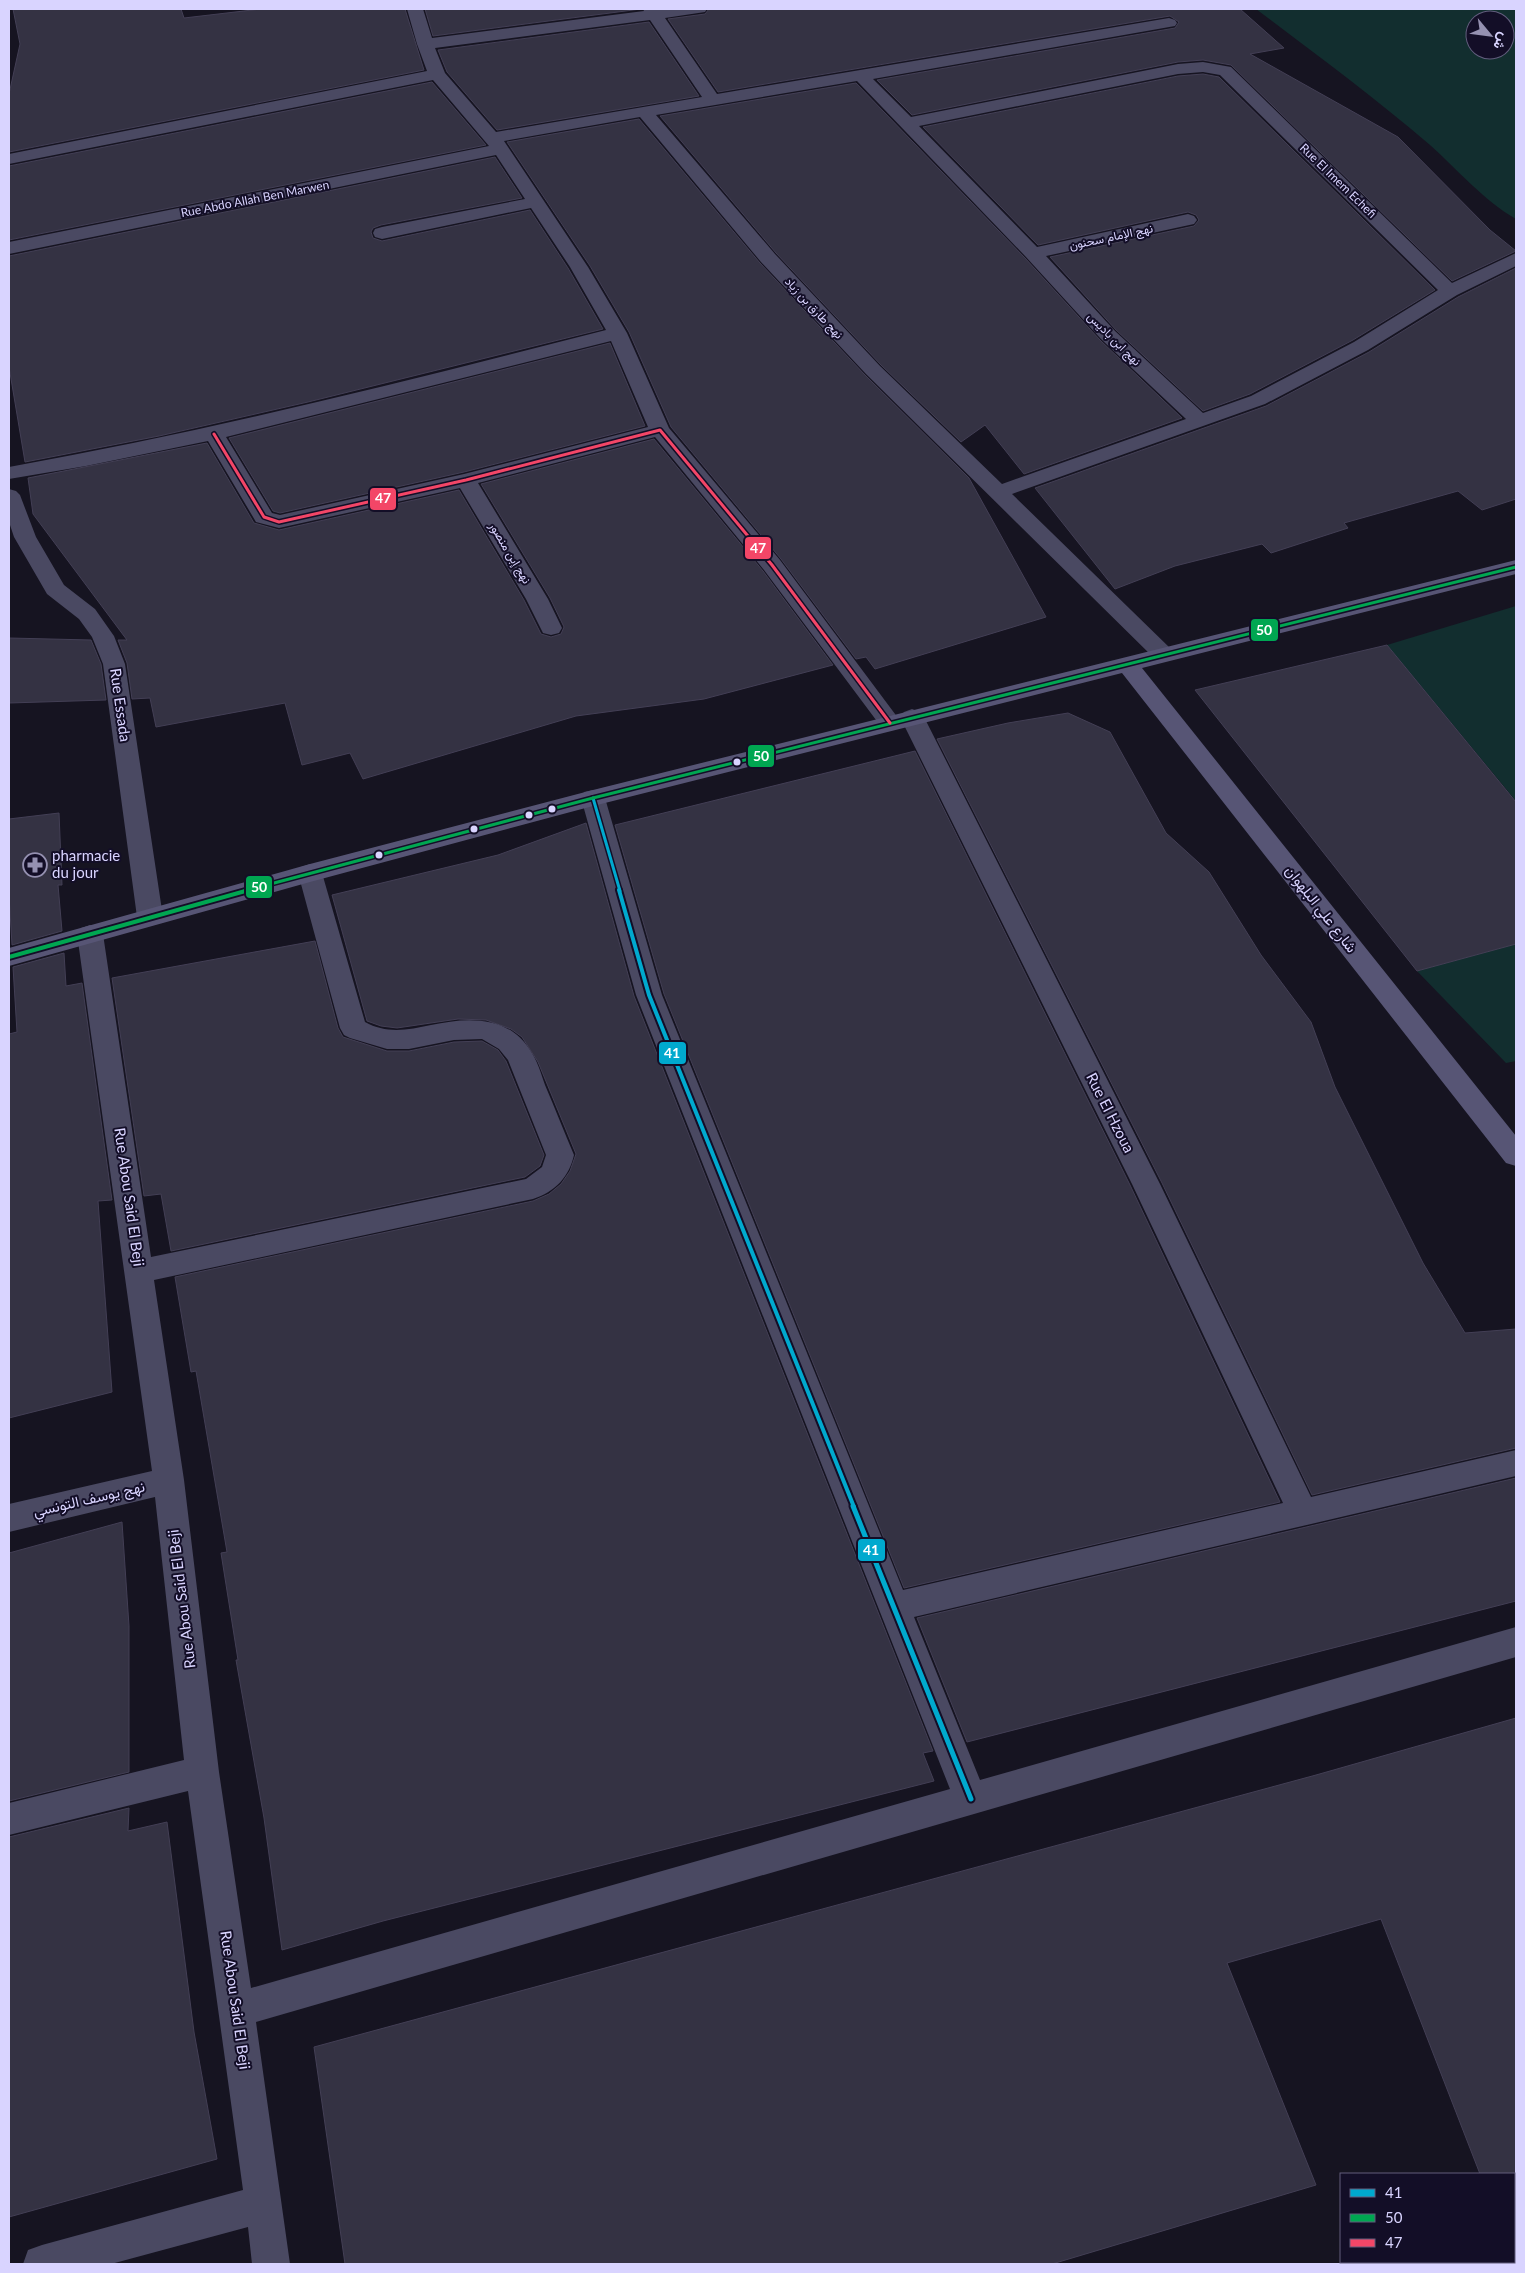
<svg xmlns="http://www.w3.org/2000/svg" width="1525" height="2273" viewBox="0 0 1525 2273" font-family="Lato,Vazirmatn,sans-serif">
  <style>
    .green { fill: #122e2f; fill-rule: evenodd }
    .building { fill: #343243; stroke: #433f55 }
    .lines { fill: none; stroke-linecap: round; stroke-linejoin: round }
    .street { fill: #4a4962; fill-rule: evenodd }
    .secondary { fill: #575575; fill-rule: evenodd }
    .bus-1-far2-casing { stroke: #130e27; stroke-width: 6 }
    .bus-1-far1-casing { stroke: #130e27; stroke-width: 8 }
    .bus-1-casing { stroke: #130e27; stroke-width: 9 }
    .bus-2-far1-casing { stroke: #130e27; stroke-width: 6 }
    .bus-2-casing { stroke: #130e27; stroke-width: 8 }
    .bus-3-casing { stroke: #130e27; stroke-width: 6 }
    .bus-1-far2 { stroke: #00a9ce; stroke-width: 3 }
    .bus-1-far1 { stroke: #00a9ce; stroke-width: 4 }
    .bus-1 { stroke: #00a9ce; stroke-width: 5 }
    .bus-2-far1 { stroke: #00a651; stroke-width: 3 }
    .bus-2 { stroke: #00a651; stroke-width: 4 }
    .bus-3 { stroke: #f34667; stroke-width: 3 }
    .bus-dot { fill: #d9d4ff; stroke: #130e27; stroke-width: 2 }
    .labels { text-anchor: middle; stroke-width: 4; stroke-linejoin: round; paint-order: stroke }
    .far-street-label { font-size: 12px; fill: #d9d4ff; stroke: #130e27 }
    .street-label { font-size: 15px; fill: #d9d4ff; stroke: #130e27 }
    .poi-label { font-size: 15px; fill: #d9d4ff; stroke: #130e27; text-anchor: start }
    .line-badge { stroke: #130e27; stroke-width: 2 }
    .badge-label { font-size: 14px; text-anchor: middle; font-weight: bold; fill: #fff }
  </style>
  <rect width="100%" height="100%" fill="#161421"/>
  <!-- green -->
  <path class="green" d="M1256,9H1516V219C1483,200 1458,170 1430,145C1374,97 1314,53 1256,9ZM1475,20H1505V50H1475Z
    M1516,606V801L1387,645Z
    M1516,944V1061L1506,1063L1417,971Z"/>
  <!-- building -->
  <path class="building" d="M13,9H181L184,18L261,9H405L424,70L9,152V94L20,44Z
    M425,9H641L433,36Z
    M709,9H1240L1284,48L1250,54L1398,137L1490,230L1516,251L1452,281L1231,65L1203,60L1178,62L912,115L877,80L1175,28L1179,22L1170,16L718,92L668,19L705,14Z
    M649,22L699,96L497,130L447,72L438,50Z
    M1203,74L1219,77L1435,290L1353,340L1250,394L1203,411L1116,330L1050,257L1194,226L1199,220L1196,215L1188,212L1038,245L923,127L1178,76Z
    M432,82L486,145L9,240V166Z
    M856,83L1025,258L1100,340L1182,418L1024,474L985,425L961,442L881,365L776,253L660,116Z
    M639,119L760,263L865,375L969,478L1046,617L875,669L866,657L856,659L781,559L671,427L629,332L590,266L507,142Z
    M495,157L522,198L381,225L373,228L371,232L373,238L382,241L530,210L568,268L603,329L308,402L159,436L25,462L9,367V256Z
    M1516,268V499L1482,510L1458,491L1344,523L1348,528L1271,553L1262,544L1175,566L1115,589L1035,488L1266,406L1369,352L1458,297Z
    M610,343L645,426L464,472L280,513L273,511L229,438Z
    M654,439L763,571L833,665L704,699L576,716L363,779L350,753L302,765L285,703L156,727L150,698L132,699L127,663L118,640H127L33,514L28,478L207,443L254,523L279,530L459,490L524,600L541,634L551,637L561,634L564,627L550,598L481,484Z
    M9,638L91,640L101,664L106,700L9,703Z
    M1387,645L1516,802V944L1417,971L1195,690Z
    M1068,713L1110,732L1166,833L1209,872L1261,955L1311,1022L1335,1087L1423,1263L1465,1333L1516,1329V1448L1312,1495L1162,1183L937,739L1008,723Z
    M915,751L1130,1185L1280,1502L904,1588L664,994L615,825Z
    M59,813L62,885H58L62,931L12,945L9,895V819Z
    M586,823L634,996L933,1751L923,1753L934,1781L383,1921L282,1950L264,1818L236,1660H238L221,1553L227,1552L196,1371L191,1372L175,1277L533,1201L549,1194L561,1184L570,1171L576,1154L538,1062L522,1037L511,1029L486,1020L458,1019L397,1028L381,1026L367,1021L332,895L498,855Z
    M315,941L338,1028L343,1037L387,1051H409L454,1042L482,1041L498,1050L506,1061L544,1155L540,1166L525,1177L171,1251L161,1194L144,1196L112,978Z
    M64,953L66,986L82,983L112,1200L98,1201L112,1392L9,1418V1034L17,1032L13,967Z
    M1516,1478V1601L967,1742L917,1618Z
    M122,1522L129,1626V1772L9,1801V1553Z
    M1516,1718V2216L1514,2217V2174H1480L1381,1919L1227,1963L1316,2185L1052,2264H345L314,2047L1316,1775Z
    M129,1808L128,1831L167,1822L194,2032L217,2159L9,2217V1837Z"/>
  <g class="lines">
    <!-- street -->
    <path class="street" d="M407,9H423L432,38L644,11L643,9H707L705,12L665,18L717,94L1169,18L1175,20L1177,23L1175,26L873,79L911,117L1178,64L1203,62L1231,67L1452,283L1516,253V266L1457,295L1368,350L1265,404L1012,494L1171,649L1174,654L1171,659L1163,661L1155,659L866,374L761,262L640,117L504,141L588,267L627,333L669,428L780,560L898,718L902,723L898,728L890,731L882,728L764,570L655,437L478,483L548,599L562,628L559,633L551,635L543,633L526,599L460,488L279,528L256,522L208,441L86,466L9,479V467C211,431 407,381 606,330L570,267L531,208L382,239L375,237L373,233L375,229L382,227L525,199L496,155L9,254V242L489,146L433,80L9,164V154L427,71L417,44ZM650,20L702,97L496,132L445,73L435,48ZM1203,72L1220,75L1438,290L1354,342L1251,396L1203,413L1115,331L1046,256L1194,224L1197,220L1194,216L1188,214L1037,247L919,126L1178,74ZM857,81L1026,257L1101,339L1186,419L1002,484L880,366L775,254L656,115ZM611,341L648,427L464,474L280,515L272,513L226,437Z
      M9,489L16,491L20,495L36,537L64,585L95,609L114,636L125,664L163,917L159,923L150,926L141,923L137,917L103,664L92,637L79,619L47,594L14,537L9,522Z
      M912,709L920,712L924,717L1160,1184L1311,1497L1516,1450V1476L914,1617L980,1780L1516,1627V1657L256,2022L290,2264H252L248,2227L111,2264H23L28,2250L42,2245L243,2190L188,1791L9,1835V1803L184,1760L155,1497L9,1532V1504L152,1471L77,934L81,928L90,925L99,928L103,934L151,1257L526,1179L542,1167L546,1155L508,1060L499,1049L482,1039L454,1040L409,1049H387L350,1038L344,1035L340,1028L298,873L301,867L310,864L319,867L322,873L365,1022C386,1034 408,1030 431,1025C467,1017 508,1015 530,1050C537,1060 541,1073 545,1085C555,1108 564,1132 574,1155C569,1177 555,1192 533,1199L154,1280L184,1480L219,1772L251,1988L950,1789L636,995L581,798L584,792L593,790L602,792L605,798L662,995L903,1590L1283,1503L1132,1184L900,717L904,712Z
      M1516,2218V2256L1514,2257V2219Z
      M1381,2262H1429L1428,2264H1380Z"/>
    <!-- secondary -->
    <path class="secondary" d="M1516,560V574L1142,668L1516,1136V1166L1506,1163L1122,673L593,806L310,882L9,966V948L310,864L593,790Z"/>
    <!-- bus-1-far2 casing -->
    <g class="bus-1-far2-casing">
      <path id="bus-1-far2" d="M593,798L620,891"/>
    </g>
    <!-- bus-1-far1 casing -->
    <g class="bus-1-far1-casing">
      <path id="bus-1-far1" d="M619,890L649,995L854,1507"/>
    </g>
    <!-- bus-1 casing -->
    <g class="bus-1-casing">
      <path id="bus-1" d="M853,1506L971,1799"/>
    </g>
    <!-- bus-2-far1 casing -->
    <g class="bus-2-far1-casing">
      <path id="bus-2-far1" d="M244,891L593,798L1516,567"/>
    </g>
    <!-- bus-2 casing -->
    <g class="bus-2-casing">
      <path id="bus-2" d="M9,957L249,890"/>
    </g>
    <!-- bus-3 casing -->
    <g class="bus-3-casing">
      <path id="bus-3" d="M214,434L264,517L279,522L466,480L660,430L772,565L890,723"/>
    </g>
    <!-- bus-1-far2 -->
    <use href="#bus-1-far2" class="bus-1-far2"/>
    <!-- bus-1-far1 -->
    <use href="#bus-1-far1" class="bus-1-far1"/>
    <!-- bus-1 -->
    <use href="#bus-1" class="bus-1"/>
    <!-- bus-2-far1 -->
    <use href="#bus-2-far1" class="bus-2-far1"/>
    <!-- bus-2 -->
    <use href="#bus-2" class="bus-2"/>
    <!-- bus-3 -->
    <use href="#bus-3" class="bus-3"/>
  </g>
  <!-- icons -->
  <defs>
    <g id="pharmacy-ring" transform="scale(1.25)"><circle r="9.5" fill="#130e27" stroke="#9591b1" stroke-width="1.5"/><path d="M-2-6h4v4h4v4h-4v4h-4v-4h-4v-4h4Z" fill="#9591b1"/></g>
  </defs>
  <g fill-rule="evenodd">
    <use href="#pharmacy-ring" x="35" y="865"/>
  </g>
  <!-- markers -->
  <g class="bus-dot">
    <circle cx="737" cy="762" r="4.5"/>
    <circle cx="552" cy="809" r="4.5"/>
    <circle cx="529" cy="815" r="4.5"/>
    <circle cx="474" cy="829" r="4.5"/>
    <circle cx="379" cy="855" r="4.5"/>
  </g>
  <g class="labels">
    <!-- far-street labels -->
    <g class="far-street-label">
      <text transform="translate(1338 181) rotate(44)" y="4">Rue El Imem Echefi</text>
      <text transform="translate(255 199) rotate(-11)" y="4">Rue Abdo Allah Ben Marwen</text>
      <text transform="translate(1111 237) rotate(-12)" y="4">نهج الإمام سحنون</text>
      <text transform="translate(814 308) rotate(47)" y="4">نهج طارق بن زياد</text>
      <text transform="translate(1114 339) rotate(45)" y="4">نهج ابن باديس</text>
      <text transform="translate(510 553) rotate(59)" y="4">نهج إبن منصور</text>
    </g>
    <!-- street labels -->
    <g class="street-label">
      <text transform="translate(120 705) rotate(82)" y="5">Rue Essada</text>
      <text transform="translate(1321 909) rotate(52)" y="5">شارع علي البلهوان</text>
      <text transform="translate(1110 1113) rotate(63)" y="5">Rue El Hzoua</text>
      <text transform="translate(129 1197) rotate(82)" y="5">Rue Abou Said El Beji</text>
      <text transform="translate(89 1499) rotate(-13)" y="5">نهج يوسف التونسي</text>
      <text transform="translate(182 1599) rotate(-97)" y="5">Rue Abou Said El Beji</text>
      <text transform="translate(235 2000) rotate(82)" y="5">Rue Abou Said El Beji</text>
    </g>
    <!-- poi labels -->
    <g class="poi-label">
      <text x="52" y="861">pharmacie<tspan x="52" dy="17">du jour</tspan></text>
    </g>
  </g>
  <g class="line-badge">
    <rect x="369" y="487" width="28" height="24" rx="5" fill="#f34667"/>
    <rect x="744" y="536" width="28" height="24" rx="5" fill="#f34667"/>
    <rect x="1250" y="618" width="29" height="24" rx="5" fill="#00a651"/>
    <rect x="747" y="744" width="28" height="24" rx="5" fill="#00a651"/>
    <rect x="245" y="875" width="28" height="24" rx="5" fill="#00a651"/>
    <rect x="658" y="1041" width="29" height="24" rx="5" fill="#00a9ce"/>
    <rect x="857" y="1538" width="29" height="24" rx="5" fill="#00a9ce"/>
  </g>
  <g class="badge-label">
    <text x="383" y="503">47</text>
    <text x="758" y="553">47</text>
    <text x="1264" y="635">50</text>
    <text x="761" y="761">50</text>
    <text x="259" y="892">50</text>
    <text x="672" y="1058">41</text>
    <text x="871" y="1555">41</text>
  </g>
  <!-- border -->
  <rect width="1525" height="2273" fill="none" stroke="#d9d4ff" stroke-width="20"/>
  <!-- legend -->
  <rect x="1340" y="2173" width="175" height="90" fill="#130e27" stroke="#625d7d"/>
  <rect x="1350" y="2189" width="25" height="8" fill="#00a9ce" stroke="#625d7d"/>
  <text x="1385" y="2198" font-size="15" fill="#d9d4ff">41</text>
  <rect x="1350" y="2214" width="25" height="8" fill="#00a651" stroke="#625d7d"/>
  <text x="1385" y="2223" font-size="15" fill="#d9d4ff">50</text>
  <rect x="1350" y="2239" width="25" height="8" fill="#f34667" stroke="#625d7d"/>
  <text x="1385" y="2248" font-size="15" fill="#d9d4ff">47</text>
  <!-- north arrow -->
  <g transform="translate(1490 35) rotate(119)"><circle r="24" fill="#130e27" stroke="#625d7d"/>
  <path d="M0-4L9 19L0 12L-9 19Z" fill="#9591b1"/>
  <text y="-8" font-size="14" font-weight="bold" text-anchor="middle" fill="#d9d4ff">ش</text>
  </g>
</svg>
